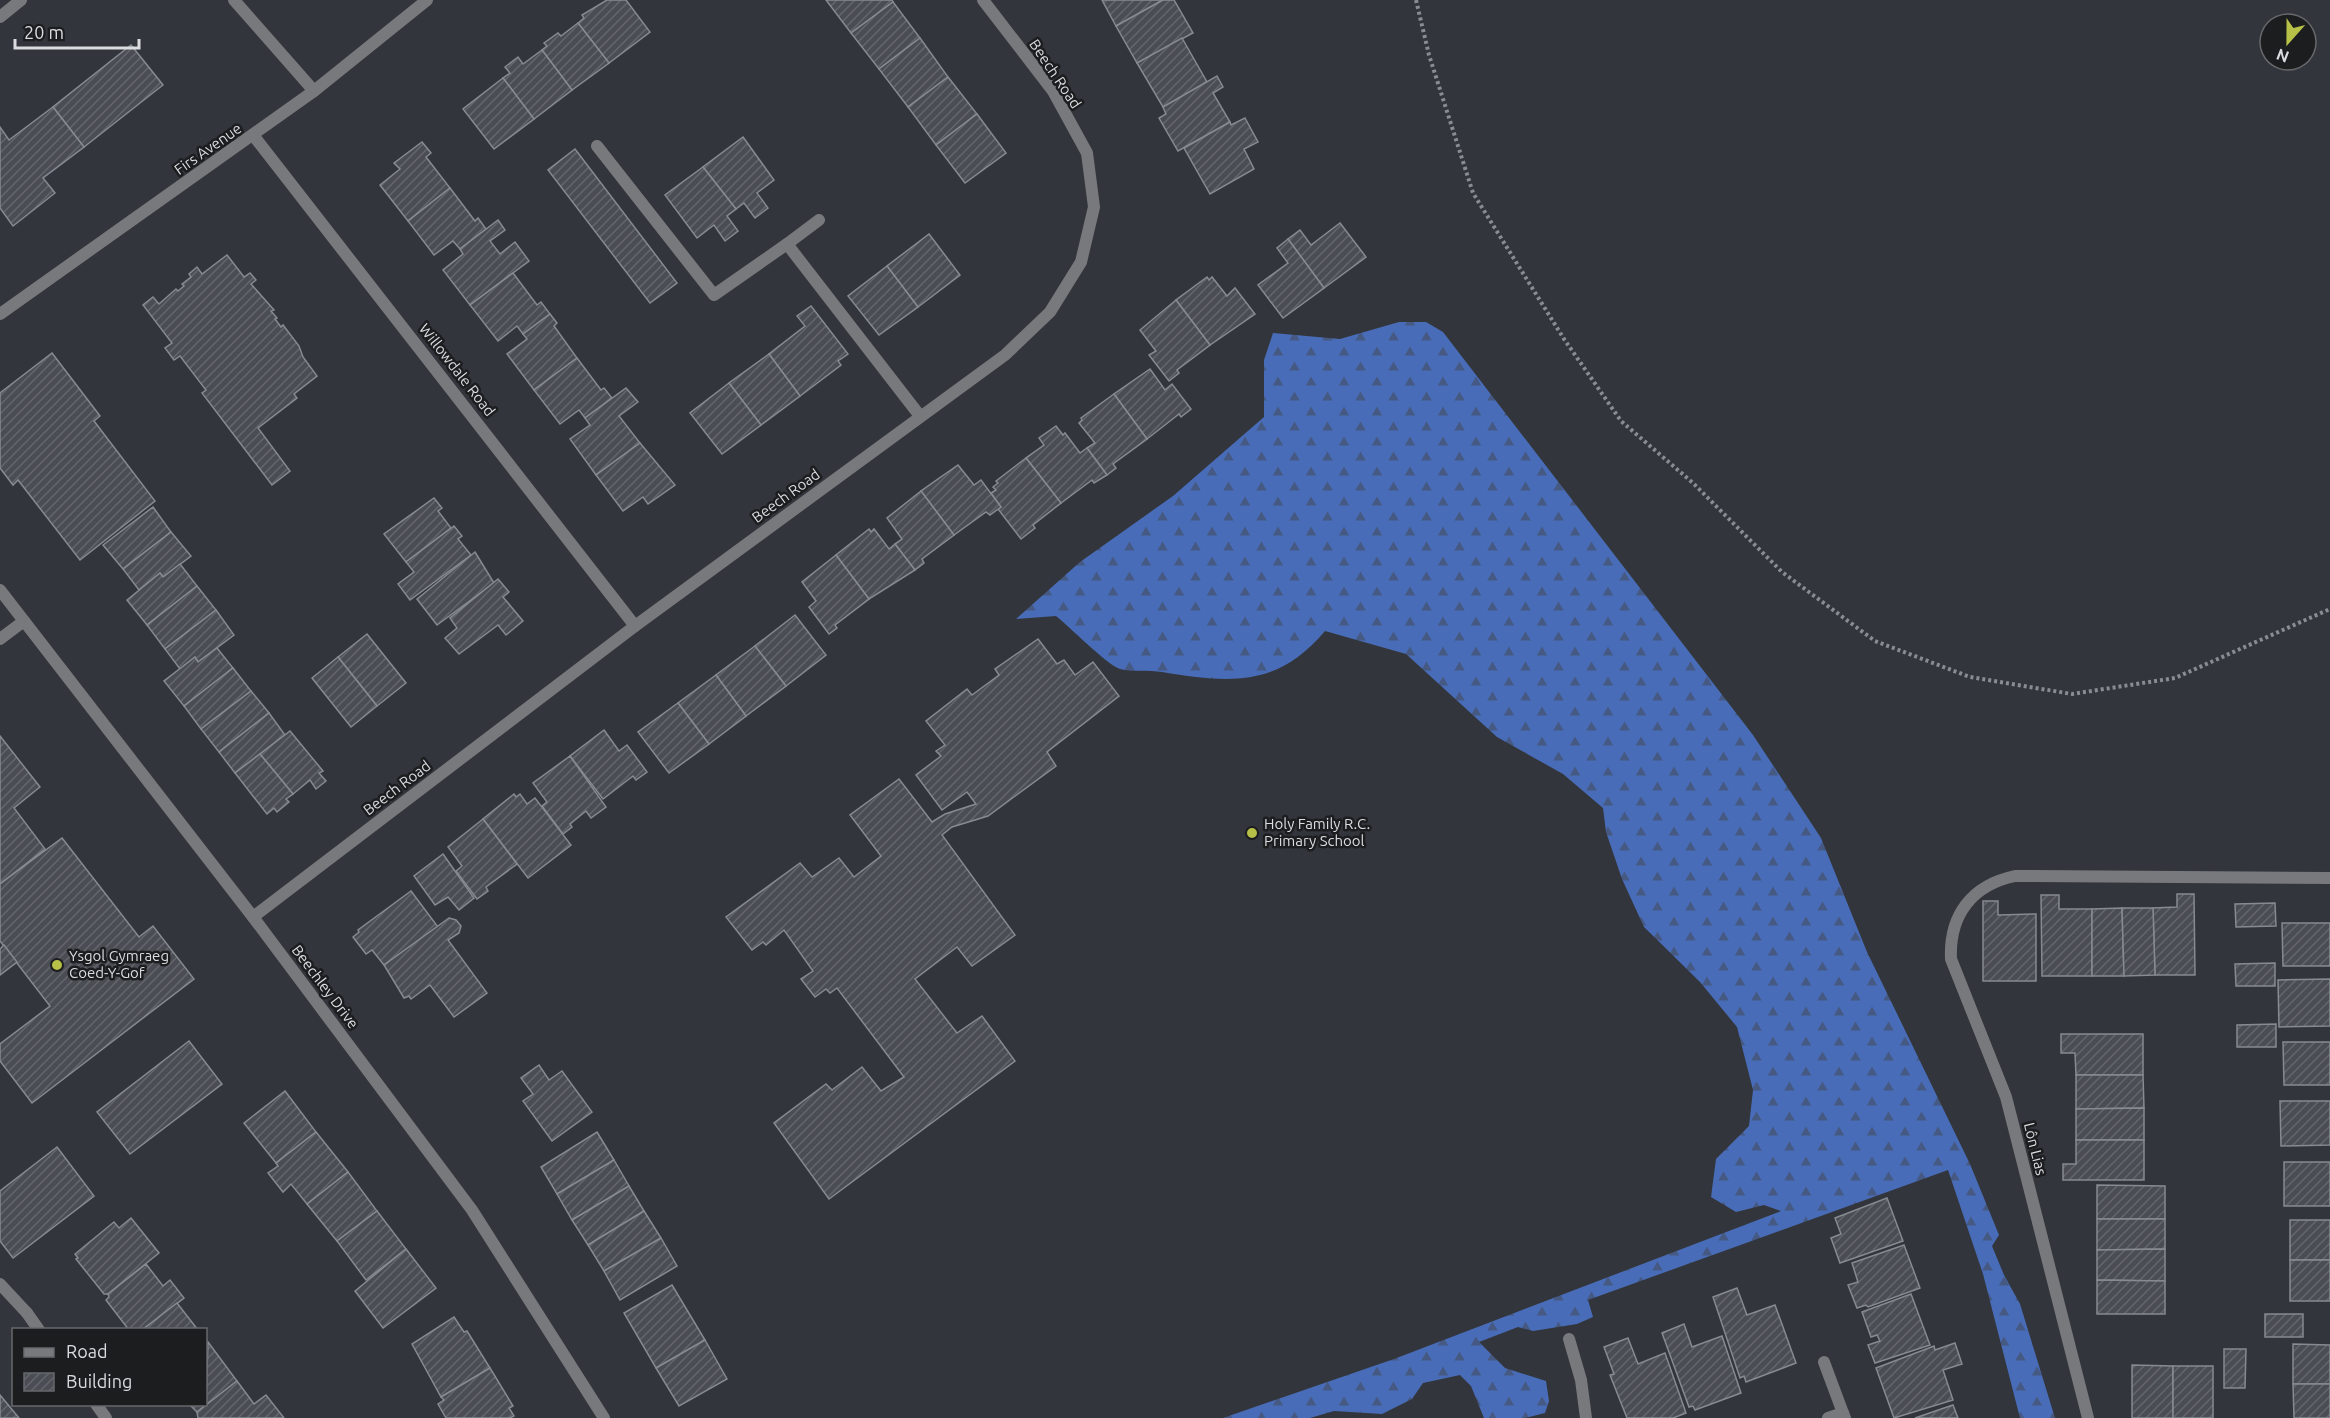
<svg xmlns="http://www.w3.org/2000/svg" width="2330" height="1418" viewBox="0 0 2330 1418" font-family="Ubuntu,sans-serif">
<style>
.forest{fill:url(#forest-firs)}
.building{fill:url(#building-hatch);stroke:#868a91;stroke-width:1.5}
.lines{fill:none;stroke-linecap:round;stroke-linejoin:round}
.path{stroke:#898c91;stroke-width:4;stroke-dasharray:3 3;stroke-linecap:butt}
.service{stroke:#78797d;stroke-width:12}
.minor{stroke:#78797d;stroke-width:12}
.poi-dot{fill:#b8c147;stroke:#1b1d1f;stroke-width:2}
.labels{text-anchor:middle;stroke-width:5;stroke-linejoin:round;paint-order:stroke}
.street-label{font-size:15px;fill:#dadce0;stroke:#1b1d1f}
.poi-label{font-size:15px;fill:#dadce0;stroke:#1b1d1f;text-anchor:start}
</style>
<defs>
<pattern id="forest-firs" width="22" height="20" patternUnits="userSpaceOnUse" patternTransform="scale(1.5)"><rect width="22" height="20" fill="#486cb7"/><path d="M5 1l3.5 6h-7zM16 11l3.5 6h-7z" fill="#455983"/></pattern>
<pattern id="building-hatch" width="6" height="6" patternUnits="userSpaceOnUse" patternTransform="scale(1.5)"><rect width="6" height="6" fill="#4a4d54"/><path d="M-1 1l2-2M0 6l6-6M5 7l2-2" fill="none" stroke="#64666c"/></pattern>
</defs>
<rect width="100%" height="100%" fill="#32353b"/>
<!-- forest -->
<path class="forest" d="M1399,322H1426L1443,332L1753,735L1821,838L1867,952L1970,1164L1999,1235L1992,1246L2004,1275L2020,1304L2055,1418H2020L1983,1274L1948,1170L1588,1300L1593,1317L1577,1324L1533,1331L1518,1327L1479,1342L1505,1368L1546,1381L1549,1401L1545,1413L1525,1418H1484L1471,1386L1460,1375L1423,1383L1412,1399L1382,1414L1334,1411L1310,1418H1223L1394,1359L1781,1211L1764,1205L1736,1212L1711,1197L1716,1159L1749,1126L1753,1090L1737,1027L1700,982L1644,927L1622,879L1606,832L1603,808L1563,774L1497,737L1406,654L1325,631C1277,688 1230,683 1162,672C1149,670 1132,672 1120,669C1107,665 1069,626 1056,616L1016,619L1080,562L1173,496L1264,417V360L1273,333L1340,339Z"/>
<!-- building -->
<g class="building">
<polygon points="607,0 626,0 650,32 609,63 578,23 584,18 582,15"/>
<polygon points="826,0 892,0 893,2 851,33"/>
<polygon points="1102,0 1160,0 1161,1 1116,26"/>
<polygon points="1174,0 1193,33 1137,63 1116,26 1163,0"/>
<polygon points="893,2 920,38 879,69 851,33"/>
<polygon points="578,23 609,63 572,90 542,50 547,46 544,43 558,33 561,36"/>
<polygon points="920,38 948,77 908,107 879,69"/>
<polygon points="1182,38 1207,82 1163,107 1137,63"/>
<polygon points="131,45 163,85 84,147 53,107"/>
<polygon points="542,50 572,90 534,119 503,78 510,73 505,67 518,57 523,64"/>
<polygon points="1217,76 1223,87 1213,93 1230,122 1178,151 1159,118 1166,114 1163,107"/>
<polygon points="948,77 977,114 936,145 908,107"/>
<polygon points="503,78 534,119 494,149 463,109"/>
<polygon points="53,107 84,147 43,178 55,193 13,226 0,208 0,127 9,140"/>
<polygon points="977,114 1006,153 965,183 936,145"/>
<polygon points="1245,118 1258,142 1244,149 1254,169 1210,194 1184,148 1230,122 1231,125"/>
<polygon points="743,137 774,180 757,193 768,208 755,218 744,203 736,209 703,167"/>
<polygon points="422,142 431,153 426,157 450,188 408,221 380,185 400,169 394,163"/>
<polygon points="575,149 677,283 650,303 548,170"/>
<polygon points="703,167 736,209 727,216 738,231 725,241 714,225 697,238 665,195"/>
<polygon points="450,188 475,221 478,218 486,229 460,249 453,241 434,255 408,221"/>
<polygon points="498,220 505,230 490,241 500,254 515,242 529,261 470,305 443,270 463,254 460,249"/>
<polygon points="1340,223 1366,257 1324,288 1288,239 1300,230 1311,245"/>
<polygon points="929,234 960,275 918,307 887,266"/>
<polygon points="1288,239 1324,288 1283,318 1258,285 1288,263 1277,248"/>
<polygon points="227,255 244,277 250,273 256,280 251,284 274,310 271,311 277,318 275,319 281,327 283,325 299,346 303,357 317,376 294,394 297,398 258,428 290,471 272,485 202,393 206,390 180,356 174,360 165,348 172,343 143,305 153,297 159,304 176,289 178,291 184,286 182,284 191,277 189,274 197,267 202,274"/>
<polygon points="887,266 918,307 879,335 848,296"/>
<polygon points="513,273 537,305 541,302 550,314 523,334 517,326 498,341 470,305"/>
<polygon points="1207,277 1209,280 1212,277 1227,296 1235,288 1255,314 1210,345 1176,300"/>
<polygon points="1176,300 1210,345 1177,370 1179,373 1169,381 1149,355 1156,351 1140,330"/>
<polygon points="811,306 848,354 838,361 841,365 800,396 769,354 805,326 797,316"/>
<polygon points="550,314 557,323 554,326 577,358 534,390 507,354 527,339 523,334"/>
<polygon points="52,353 100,416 94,421 155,501 80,560 18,480 13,485 0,468 0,393"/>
<polygon points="769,354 800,396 761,425 729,383"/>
<polygon points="577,358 601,390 604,388 612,398 585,418 579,410 560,424 534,390"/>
<polygon points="1150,369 1165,390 1172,384 1191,409 1181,417 1179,414 1147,439 1114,394"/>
<polygon points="729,383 761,425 722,454 690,413"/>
<polygon points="626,388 638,402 619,416 640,443 596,475 570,439 590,425 585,418"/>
<polygon points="1114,394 1147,439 1113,464 1116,468 1107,475 1087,448 1095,443 1079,423 1082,420 1081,418"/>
<polygon points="1056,426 1063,435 1065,433 1080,453 1087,448 1107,475 1094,483 1092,480 1061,503 1026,458 1044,445 1039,438"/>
<polygon points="640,443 675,485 648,504 643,497 623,511 596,475"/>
<polygon points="1026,458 1061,503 1033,525 1035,528 1021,539 998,509 1001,507 991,493 996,490 993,487 998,483 996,481"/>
<polygon points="958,465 974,485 981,480 1001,507 990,515 986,512 954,535 921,491"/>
<polygon points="921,491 954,535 922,559 924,563 915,570 895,544 902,539 887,518"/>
<polygon points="434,498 442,508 438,511 451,528 406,562 384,534"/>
<polygon points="153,507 171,532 123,569 103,545"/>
<polygon points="454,526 462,536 458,539 471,555 410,600 398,584 414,572 406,562"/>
<polygon points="869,529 871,532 874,529 889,549 895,544 915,570 869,599 836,555"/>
<polygon points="171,532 191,556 163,577 160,573 139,590 123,569"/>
<polygon points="475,552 494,583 437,625 417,599"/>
<polygon points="836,555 869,599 835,625 837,628 829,634 809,607 816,601 802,582"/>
<polygon points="180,564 197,586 147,625 127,600 160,573 163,577"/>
<polygon points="498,579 509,592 503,597 523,621 506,635 498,625 459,654 445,638 457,628 450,618"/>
<polygon points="197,586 216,610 165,649 147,625"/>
<polygon points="216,610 234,635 198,662 195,657 180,669 165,649"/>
<polygon points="795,615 826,655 786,686 755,646"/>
<polygon points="367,634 406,683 377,706 338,657"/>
<polygon points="1038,639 1057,664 1064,660 1075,675 1093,662 1119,696 1047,752 1056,766 988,816 952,827 942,835 1015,935 972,966 957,947 915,979 957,1033 982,1016 1015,1061 829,1199 774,1123 826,1084 832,1090 862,1067 881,1091 904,1077 837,988 830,993 826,989 815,997 801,979 813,971 784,930 766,945 763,942 752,950 726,917 800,863 812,877 839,858 854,877 881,856 850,815 899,779 932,822 945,814 976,804 967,792 942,810 916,775 941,756 936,751 945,745 926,721 967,689 972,695 999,675 995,669"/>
<polygon points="755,646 786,686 746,716 716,675"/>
<polygon points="217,648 233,668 184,706 164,681 195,657 198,662"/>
<polygon points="338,657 377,706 351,727 312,678"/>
<polygon points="233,668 251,691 201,729 184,706"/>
<polygon points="716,675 746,716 709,744 678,703"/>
<polygon points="251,691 269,713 219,752 201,729"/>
<polygon points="678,703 709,744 669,773 638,732"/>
<polygon points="269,713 285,735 235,773 219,752"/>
<polygon points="604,730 619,751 627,745 647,772 636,780 633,776 603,799 570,756"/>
<polygon points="290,731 323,771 319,773 326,781 316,789 310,780 293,794 260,754"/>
<polygon points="0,736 40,787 14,808 45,849 0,884"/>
<polygon points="260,754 293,794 286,799 289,802 277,812 274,808 267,814 235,773"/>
<polygon points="570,756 606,807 591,818 586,811 570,824 572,827 563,834 542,806 547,802 533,783"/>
<polygon points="514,794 516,797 520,794 527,804 535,798 571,845 528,878 483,819"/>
<polygon points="483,819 517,864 486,887 488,891 477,899 456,871 462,866 448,847"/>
<polygon points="62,838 139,937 153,926 194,979 32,1103 0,1061 0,1044 50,1006 0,941 0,884"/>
<polygon points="443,854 474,898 459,910 448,897 435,905 414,876"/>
<polygon points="411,891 438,927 384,965 372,950 366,954 353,937 359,932 358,930"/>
<polygon points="2177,894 2194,894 2195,975 2155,975 2153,908 2177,907"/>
<polygon points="2041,895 2059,895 2059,909 2092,909 2092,976 2042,976"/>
<polygon points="1983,901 1998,901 1998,915 2036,914 2036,981 1983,981"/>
<polygon points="2275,903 2276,926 2236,927 2235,904"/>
<polygon points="2122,908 2124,976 2092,976 2092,909"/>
<polygon points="2122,908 2153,908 2155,975 2124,976"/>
<polygon points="449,918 456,920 461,926 459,933 448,940 487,993 454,1017 430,985 411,999 409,996 404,998 384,965"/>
<polygon points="2282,923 2330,923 2330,966 2283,966"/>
<polygon points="4,945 17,962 0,975 0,949"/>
<polygon points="2275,963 2275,986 2236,986 2235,964"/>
<polygon points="2330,979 2330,1026 2279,1027 2278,980"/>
<polygon points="2276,1024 2276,1047 2237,1047 2237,1025"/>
<polygon points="2061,1034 2143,1034 2143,1075 2076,1075 2075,1053 2061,1053"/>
<polygon points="189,1041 222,1084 130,1154 97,1112"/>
<polygon points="2283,1042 2330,1042 2330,1085 2284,1085"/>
<polygon points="539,1065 549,1080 562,1071 592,1112 552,1141 523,1101 533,1094 521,1078"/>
<polygon points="2076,1075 2143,1075 2144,1108 2076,1109"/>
<polygon points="285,1091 316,1132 276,1163 244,1123"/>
<polygon points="2280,1101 2330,1101 2330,1145 2281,1146"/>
<polygon points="2144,1108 2144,1140 2076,1140 2076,1109"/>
<polygon points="316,1132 348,1172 307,1204 291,1184 283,1192 268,1173 278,1166 276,1163"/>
<polygon points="597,1132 614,1160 557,1194 541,1167"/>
<polygon points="2076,1140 2144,1140 2144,1180 2063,1180 2063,1164 2076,1164"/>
<polygon points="57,1147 94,1196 13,1258 0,1241 0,1191"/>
<polygon points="614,1160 629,1186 572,1220 557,1194"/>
<rect x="2284" y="1162" width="46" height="44"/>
<polygon points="348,1172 377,1211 337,1241 307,1204"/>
<polygon points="2097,1185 2165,1186 2165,1219 2097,1219"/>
<polygon points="629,1186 644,1211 588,1245 572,1220"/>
<polygon points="1887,1198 1903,1241 1840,1263 1831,1238 1841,1234 1835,1218"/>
<polygon points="377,1211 406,1249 366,1280 337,1241"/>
<polygon points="644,1211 661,1238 604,1271 588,1245"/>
<polygon points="131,1218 159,1253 108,1294 104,1294 76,1259 78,1258 75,1254 114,1222 119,1228"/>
<polygon points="2097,1219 2165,1219 2165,1249 2097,1250"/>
<rect x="2290" y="1220" width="40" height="40"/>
<polygon points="661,1238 677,1266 620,1300 604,1271"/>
<polygon points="1904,1245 1920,1288 1868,1307 1866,1305 1857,1308 1848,1285 1858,1282 1852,1263"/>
<polygon points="406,1249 436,1288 383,1328 355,1291"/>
<polygon points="2165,1249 2165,1281 2097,1280 2097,1250"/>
<rect x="2290" y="1260" width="40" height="41"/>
<polygon points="146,1264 163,1286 170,1280 184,1298 142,1330 129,1330 106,1300 109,1297 108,1294"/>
<polygon points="2097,1280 2165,1281 2165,1314 2097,1314"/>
<polygon points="672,1285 705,1340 656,1368 624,1313"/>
<polygon points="1737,1288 1747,1315 1775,1305 1796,1363 1746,1382 1744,1376 1740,1378 1713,1297"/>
<polygon points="1911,1294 1930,1345 1875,1363 1868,1345 1880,1341 1877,1335 1871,1337 1862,1312"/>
<polygon points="177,1303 198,1330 142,1330"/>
<rect x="2265" y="1314" width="38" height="23"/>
<polygon points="454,1317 464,1332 467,1331 490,1368 441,1397 412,1344"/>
<polygon points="1684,1324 1692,1347 1722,1336 1741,1393 1695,1410 1693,1406 1689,1407 1662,1333"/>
<polygon points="1628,1338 1638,1364 1665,1353 1686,1413 1673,1418 1627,1418 1610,1375 1614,1374 1604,1347"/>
<polygon points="705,1340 727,1379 679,1406 656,1368"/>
<polygon points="208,1342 237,1381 197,1412 189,1404 206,1404"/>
<polygon points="1955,1343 1962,1364 1943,1370 1953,1400 1894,1418 1876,1368 1934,1346 1935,1350"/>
<polygon points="2293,1344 2330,1345 2330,1384 2293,1384"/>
<polygon points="2224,1349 2246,1349 2245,1388 2224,1388"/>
<polygon points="2132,1365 2173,1366 2173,1418 2132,1418"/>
<rect x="2173" y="1366" width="40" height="52"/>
<polygon points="490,1368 513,1406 509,1408 514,1416 510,1418 446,1418 438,1404 444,1400 441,1397"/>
<polygon points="237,1381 254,1404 266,1395 284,1418 198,1418 197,1412"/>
<polygon points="2293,1384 2330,1384 2330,1418 2294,1418"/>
<polygon points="0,1395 19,1418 0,1418"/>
<polygon points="1953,1405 1958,1418 1915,1418"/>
</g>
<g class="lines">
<!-- path -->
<polyline class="path" points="1416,0 1429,55 1473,193 1564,339 1621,421 1693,483 1782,572 1875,641 1970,677 2072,694 2175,678 2330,609"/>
<!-- service -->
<g class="service">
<polyline points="597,146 714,295 787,244 920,416"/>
<polyline points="787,244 819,220"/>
<polyline points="0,639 24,621"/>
<polyline points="0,1284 27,1313"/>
</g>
<!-- minor -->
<g class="minor">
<polyline points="234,0 314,91"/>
<polyline points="0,17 21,0"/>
<polyline points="253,135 635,626"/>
<polyline points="0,314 314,91 427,0"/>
<polyline points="0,590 253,917 472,1210 604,1418"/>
<polyline points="253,917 635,626 1005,355 1050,312 1081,262 1094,207 1087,153 1053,91 983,0"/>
<polyline points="27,1313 39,1330"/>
<polyline points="1569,1339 1581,1380 1586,1418"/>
<polyline points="1824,1362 1843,1413"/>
<polyline points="96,1404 106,1418"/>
<polyline points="1828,1418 1843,1413 1845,1418"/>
<path d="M2088,1418L2006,1097L1951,959C1949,915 1972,885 2015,876L2330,878"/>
</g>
</g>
<!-- markers -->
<g class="poi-dot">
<circle cx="1252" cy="833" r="6"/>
<circle cx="57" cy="965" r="6"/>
</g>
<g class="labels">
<!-- street labels -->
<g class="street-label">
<text transform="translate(1055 74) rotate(56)" y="5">Beech Road</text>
<text transform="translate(208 149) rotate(-35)" y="5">Firs Avenue</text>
<text transform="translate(457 370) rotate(52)" y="5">Willowdale Road</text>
<text transform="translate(786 496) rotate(-36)" y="5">Beech Road</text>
<text transform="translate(397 788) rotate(-37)" y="5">Beech Road</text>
<text transform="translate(325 987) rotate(53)" y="5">Beechley Drive</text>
<text transform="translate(2035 1149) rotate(76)" y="5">Lôn Lias</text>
</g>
<!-- poi labels -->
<g class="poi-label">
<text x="1264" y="829">Holy Family R.C.<tspan x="1264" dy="17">Primary School</tspan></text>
<text x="69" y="961">Ysgol Gymraeg<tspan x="69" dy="17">Coed-Y-Gof</tspan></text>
</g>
</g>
<!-- legend -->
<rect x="12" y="1328" width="195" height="78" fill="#1b1d1f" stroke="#67696c" stroke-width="1.5"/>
<rect x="24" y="1348" width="30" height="9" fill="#78797d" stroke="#67696c" stroke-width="1.5"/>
<text x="66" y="1358" font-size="18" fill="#dadce0">Road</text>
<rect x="24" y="1373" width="30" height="18" fill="url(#building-hatch)" stroke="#67696c" stroke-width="1.5"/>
<text x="66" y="1388" font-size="18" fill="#dadce0">Building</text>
<!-- north arrow -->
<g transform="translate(2288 42) rotate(201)"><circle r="28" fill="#1b1d1f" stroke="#67696c" stroke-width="1.5"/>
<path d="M0-4.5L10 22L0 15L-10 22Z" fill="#b8c147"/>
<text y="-9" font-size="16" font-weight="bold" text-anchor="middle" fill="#dadce0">N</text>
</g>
<!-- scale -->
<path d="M15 39v9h124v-9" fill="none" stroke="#dadce0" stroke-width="3"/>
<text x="24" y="39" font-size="18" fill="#dadce0" stroke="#1b1d1f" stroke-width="4.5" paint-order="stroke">20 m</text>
</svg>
